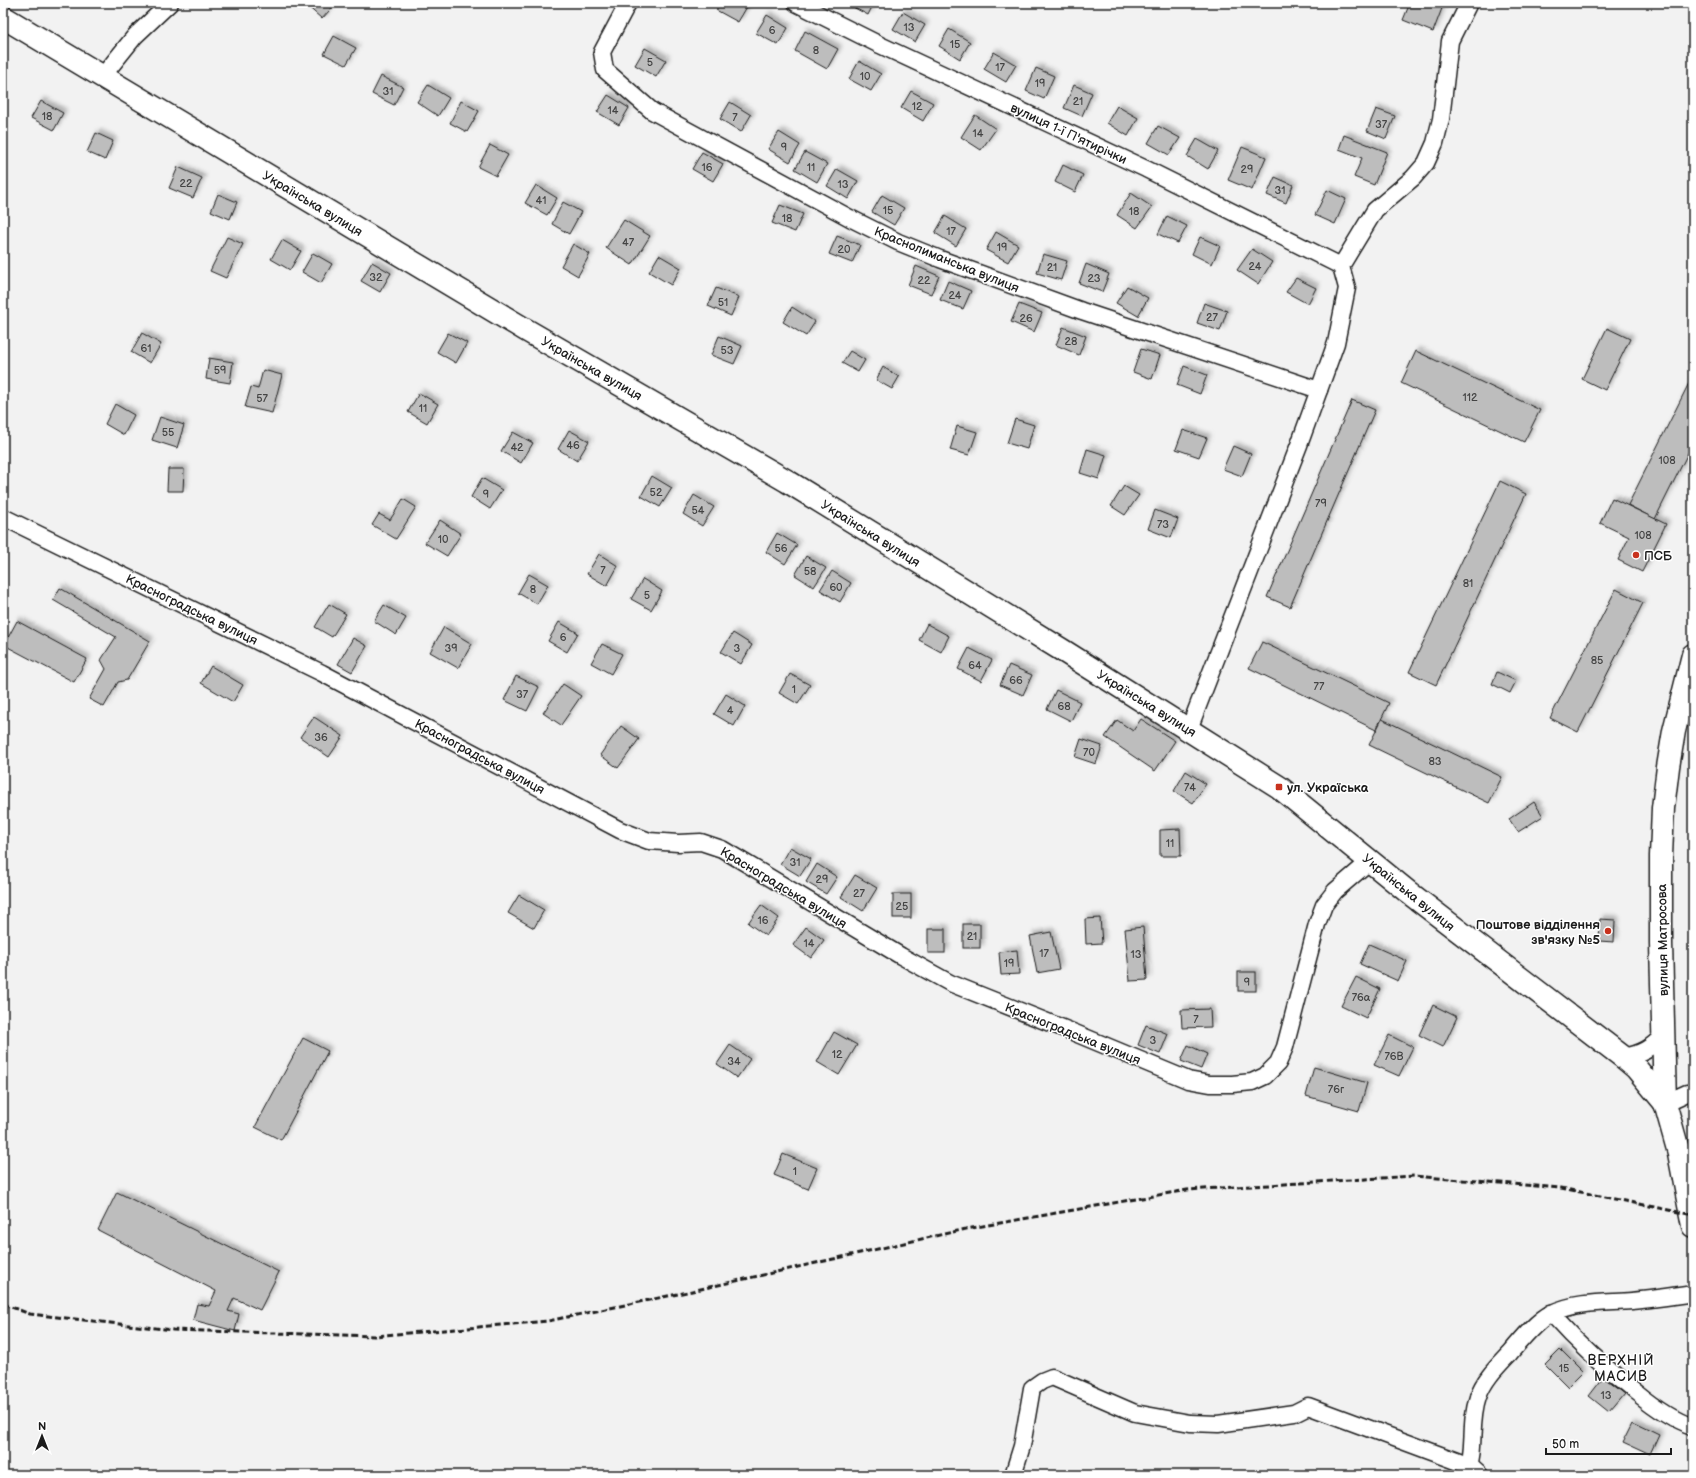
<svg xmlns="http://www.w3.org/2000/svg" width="1696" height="1478" viewBox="0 0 1696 1478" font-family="'Balsamiq Sans',sans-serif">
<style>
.building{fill:#bdbdbd;stroke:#1c1c1c;filter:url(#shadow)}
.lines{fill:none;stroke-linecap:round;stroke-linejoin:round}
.street-casing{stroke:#1c1c1c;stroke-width:19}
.secondary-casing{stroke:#1c1c1c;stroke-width:25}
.street{stroke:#fff;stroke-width:16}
.secondary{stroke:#fff;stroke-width:22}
.rail{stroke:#1c1c1c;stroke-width:3;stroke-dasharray:6 3;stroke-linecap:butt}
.poi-dot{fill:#c8321e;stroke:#fff;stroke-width:1.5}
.labels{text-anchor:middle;stroke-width:3;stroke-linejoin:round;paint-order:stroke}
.number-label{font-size:11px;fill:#444}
.street-label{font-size:13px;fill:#1c1c1c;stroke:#fff}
.poi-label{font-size:13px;font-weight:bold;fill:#1c1c1c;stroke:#fff;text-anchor:start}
.neighbourhood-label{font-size:14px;letter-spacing:1px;fill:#1c1c1c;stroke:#fff}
</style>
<defs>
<filter id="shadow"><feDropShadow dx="3.5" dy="-3.5" stdDeviation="2" flood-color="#0004"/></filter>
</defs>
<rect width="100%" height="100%" fill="#f2f2f2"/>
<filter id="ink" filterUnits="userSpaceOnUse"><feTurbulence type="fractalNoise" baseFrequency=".025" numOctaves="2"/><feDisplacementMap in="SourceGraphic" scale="8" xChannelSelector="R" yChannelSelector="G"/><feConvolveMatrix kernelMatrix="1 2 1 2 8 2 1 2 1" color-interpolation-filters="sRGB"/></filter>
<g filter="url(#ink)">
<!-- building -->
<g class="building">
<polygon points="306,3 336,3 322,19 305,4"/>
<polygon points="720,3 745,3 748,5 738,22 716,10"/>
<polygon points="852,3 874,3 868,15 851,6"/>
<polygon points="1410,3 1444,3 1433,32 1403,20"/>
<polygon points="903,12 925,25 915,42 893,29"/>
<polygon points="767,15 788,28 778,45 756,33"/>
<polygon points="949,29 970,42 960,59 939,46"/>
<polygon points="805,31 838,49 827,69 795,51"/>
<polygon points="334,36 356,48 346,65 324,54"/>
<polygon points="645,48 666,60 656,77 635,65"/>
<polygon points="994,52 1016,65 1006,82 984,69"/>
<polygon points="859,61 881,74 871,91 849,79"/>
<polygon points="1036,68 1054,76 1044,99 1026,91"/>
<polygon points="381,76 403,87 394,105 372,94"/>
<polygon points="428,85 449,98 438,116 417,102"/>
<polygon points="1074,85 1092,93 1082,116 1064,108"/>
<polygon points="911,91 933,103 923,121 901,108"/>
<polygon points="608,95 629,108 619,125 597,112"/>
<polygon points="41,101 63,113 54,130 31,118"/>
<polygon points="461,101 479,111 467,132 450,123"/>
<polygon points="730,102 751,115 741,132 720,119"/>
<polygon points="1117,106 1138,118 1128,136 1107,123"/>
<polygon points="1376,109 1395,116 1386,139 1367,131"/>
<polygon points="975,115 996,129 981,150 961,137"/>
<polygon points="1158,126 1180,138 1169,155 1148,143"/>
<polygon points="779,132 800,145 790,162 768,149"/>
<polygon points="96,133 113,141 105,160 87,152"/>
<polygon points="1344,135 1387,152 1374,185 1354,177 1362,158 1339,149"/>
<polygon points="1197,139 1218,151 1208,169 1187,156"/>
<polygon points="490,145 508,155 496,176 478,167"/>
<polygon points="1242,147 1266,157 1252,190 1228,180"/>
<polygon points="702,152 723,164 713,181 692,169"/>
<polygon points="805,152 827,164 817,182 795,169"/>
<polygon points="1063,165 1083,175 1075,192 1055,182"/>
<polygon points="178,167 202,178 193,198 169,188"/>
<polygon points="837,169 858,181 848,199 827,186"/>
<polygon points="1275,177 1293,185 1286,203 1267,195"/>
<polygon points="536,185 557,198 547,215 525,203"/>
<polygon points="1327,190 1346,199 1335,224 1315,215"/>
<polygon points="1131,193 1152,207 1137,228 1117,215"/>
<polygon points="218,194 237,202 230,219 211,211"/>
<polygon points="882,195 904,208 894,225 872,212"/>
<polygon points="563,202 581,212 569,234 552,224"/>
<polygon points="780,205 803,214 795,232 772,223"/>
<polygon points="945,216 966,229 956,246 935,233"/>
<polygon points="1167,216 1187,226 1178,243 1158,234"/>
<polygon points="624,220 650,236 632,265 606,248"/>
<polygon points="996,232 1018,245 1008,262 986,250"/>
<polygon points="837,236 860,245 852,263 829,254"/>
<polygon points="227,237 243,244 226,278 210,271"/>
<polygon points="1200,237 1220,246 1212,264 1192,254"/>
<polygon points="282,240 301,251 290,270 271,259"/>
<polygon points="573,244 590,254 578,276 561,266"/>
<polygon points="1252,249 1272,262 1258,284 1237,270"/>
<polygon points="313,253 332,264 321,283 302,272"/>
<polygon points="1043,254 1067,261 1061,280 1037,273"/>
<polygon points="659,255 681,268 671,285 649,272"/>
<polygon points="372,262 391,273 380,292 361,281"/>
<polygon points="1086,264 1109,274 1102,292 1079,283"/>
<polygon points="916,266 939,276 931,294 908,285"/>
<polygon points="1296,278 1316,288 1308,304 1286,292"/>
<polygon points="948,281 971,291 963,309 940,300"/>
<polygon points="1127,286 1148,298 1138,316 1116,303"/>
<polygon points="716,288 739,297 731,316 708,306"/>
<polygon points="1204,303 1227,311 1220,331 1197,323"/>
<polygon points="1019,304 1042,313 1034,332 1011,322"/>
<polygon points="792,307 815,322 806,336 783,322"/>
<polygon points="1063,327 1086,336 1079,355 1056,345"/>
<polygon points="1607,328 1630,339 1605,390 1582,379"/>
<polygon points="142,333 161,344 150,363 131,352"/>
<polygon points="448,333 467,343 456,363 437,352"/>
<polygon points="719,336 742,346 734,364 711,355"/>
<polygon points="1141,349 1160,355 1152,379 1133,372"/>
<polygon points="850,351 865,360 858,372 842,363"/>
<polygon points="1416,351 1540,410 1524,442 1401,383"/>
<polygon points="209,358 233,362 230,383 206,379"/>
<polygon points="1184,366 1207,375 1200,394 1177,385"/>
<polygon points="883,367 899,377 892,389 876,380"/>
<polygon points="263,370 282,375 272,413 245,407 251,387 258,389"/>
<polygon points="1693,375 1693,443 1655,519 1628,505"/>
<polygon points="419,393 438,404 427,423 408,412"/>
<polygon points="1352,400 1375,410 1290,607 1267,597"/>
<polygon points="115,404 134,415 124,435 105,424"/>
<polygon points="160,417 184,425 177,448 152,440"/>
<polygon points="1015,419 1034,425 1027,449 1007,443"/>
<polygon points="957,426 977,432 969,455 950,450"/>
<polygon points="569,430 589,441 577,461 558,449"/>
<polygon points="1183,430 1207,438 1199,457 1176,449"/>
<polygon points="513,432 533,443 521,463 501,451"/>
<polygon points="1233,446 1251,454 1242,476 1223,469"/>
<polygon points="1087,449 1106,455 1099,479 1080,473"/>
<polygon points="168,469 184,469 183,491 167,491"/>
<polygon points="652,476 672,488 660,507 641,496"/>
<polygon points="482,478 502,490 490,509 471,497"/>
<polygon points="1500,481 1526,494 1436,685 1409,672"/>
<polygon points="1124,486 1139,495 1125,515 1111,506"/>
<polygon points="694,495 714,507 702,526 683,514"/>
<polygon points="1612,498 1666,524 1642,572 1618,560 1629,537 1600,523"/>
<polygon points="403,499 416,507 396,539 372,525 379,514 390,520"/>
<polygon points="1155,510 1178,519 1171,538 1148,529"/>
<polygon points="440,520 461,534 447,556 425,543"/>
<polygon points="777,533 797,545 785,564 766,552"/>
<polygon points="599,554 618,566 607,586 587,574"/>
<polygon points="806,556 826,568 814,587 795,575"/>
<polygon points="832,571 851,583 840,602 820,590"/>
<polygon points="529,574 548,585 537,604 518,593"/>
<polygon points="643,579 662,591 651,610 631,599"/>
<polygon points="60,588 150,641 127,680 118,682 104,707 89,699 106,669 101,660 116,637 53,600"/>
<polygon points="1616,589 1643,603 1578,732 1550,718"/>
<polygon points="329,604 346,614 332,637 315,627"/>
<polygon points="384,605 406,618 396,635 374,621"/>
<polygon points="17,621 87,659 74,682 4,645"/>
<polygon points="559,622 578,633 567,652 548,641"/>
<polygon points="927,624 949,636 941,652 919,640"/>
<polygon points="444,627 472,644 458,668 430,652"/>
<polygon points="733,633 752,645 741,664 721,652"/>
<polygon points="353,638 367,646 352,672 338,664"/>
<polygon points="1262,642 1389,703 1376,730 1249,668"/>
<polygon points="602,644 622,654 611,674 591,663"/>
<polygon points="969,648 992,660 981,681 958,669"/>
<polygon points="1009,665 1032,675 1023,695 1000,685"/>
<polygon points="211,666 243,685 233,702 201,683"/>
<polygon points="1497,672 1516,681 1510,693 1492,684"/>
<polygon points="790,674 810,685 798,704 779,693"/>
<polygon points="516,676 539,687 527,711 504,700"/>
<polygon points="563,684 581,696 561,725 543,713"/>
<polygon points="1056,690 1080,702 1071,721 1047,709"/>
<polygon points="726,694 745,706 734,726 714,714"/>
<polygon points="314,717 343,736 329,757 300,737"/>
<polygon points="1141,719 1175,741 1155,771 1105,737 1117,720 1133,731"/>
<polygon points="1382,719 1502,777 1489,803 1369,745"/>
<polygon points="621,726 639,739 618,768 600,755"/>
<polygon points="1081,739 1102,746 1096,764 1075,757"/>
<polygon points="1186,771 1206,784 1193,803 1174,791"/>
<polygon points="1534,802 1543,816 1518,832 1509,819"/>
<polygon points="1180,829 1181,856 1160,856 1160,830"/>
<polygon points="790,847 811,859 800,876 780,864"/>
<polygon points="817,864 837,877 826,894 806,882"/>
<polygon points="855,875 877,888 863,911 841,897"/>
<rect x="893" y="894" width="18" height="24"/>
<polygon points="519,895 544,910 534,928 508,913"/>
<polygon points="761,905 779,918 766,936 748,923"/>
<polygon points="1100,918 1102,943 1086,944 1085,919"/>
<polygon points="1600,919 1615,920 1614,942 1599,941"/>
<rect x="963" y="924" width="17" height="24"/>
<polygon points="806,927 824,940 811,958 793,945"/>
<polygon points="1143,927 1147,980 1130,981 1125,929"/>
<rect x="928" y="929" width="17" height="24"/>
<polygon points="1051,932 1059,969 1037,973 1030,936"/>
<polygon points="1369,944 1407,961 1398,981 1360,964"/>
<polygon points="1017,950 1019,974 1001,975 999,952"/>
<rect x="1238" y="972" width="18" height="19"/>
<polygon points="1356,977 1380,989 1366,1018 1341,1006"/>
<polygon points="1433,1005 1457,1017 1443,1047 1419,1035"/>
<polygon points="1210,1009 1211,1027 1182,1028 1181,1010"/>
<polygon points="1146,1025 1168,1034 1160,1054 1138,1045"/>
<polygon points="834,1032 857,1045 839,1075 817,1062"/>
<polygon points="1389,1035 1413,1047 1399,1076 1374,1065"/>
<polygon points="303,1038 328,1051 281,1140 255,1127"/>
<polygon points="730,1045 750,1059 737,1078 717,1064"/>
<polygon points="1188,1045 1207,1054 1201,1069 1181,1061"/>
<polygon points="1314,1067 1367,1083 1359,1111 1306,1096"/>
<polygon points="783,1154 817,1168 808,1189 774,1175"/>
<polygon points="117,1192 279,1272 260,1310 234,1298 228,1311 239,1314 235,1331 193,1320 197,1304 209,1306 216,1291 98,1230"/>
<polygon points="1560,1349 1583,1372 1568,1387 1545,1364"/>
<polygon points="1603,1378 1624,1394 1609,1412 1589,1396"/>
<polygon points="1632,1422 1659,1435 1650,1455 1622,1442"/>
</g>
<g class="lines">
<defs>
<g id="street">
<polyline points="628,3 602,52 605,70 652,111 850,218 898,242 940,259 1082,311 1319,390"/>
<polyline points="796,3 880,45 1146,169 1341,266"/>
<polyline points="102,77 135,36 170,3"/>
<polyline points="3,517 322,673 620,830 649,841 678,843 701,842 722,849 901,956 950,983 1075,1033 1188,1080 1210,1084 1232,1084 1252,1082 1265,1076 1278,1063 1285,1047 1317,924 1324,905 1335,891 1370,861"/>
<polyline points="1189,729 1299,445 1336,343 1347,288 1341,266 1375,210 1413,178 1426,163 1435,143 1441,119 1450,41 1469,3"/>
<path d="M1623,1057C1641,1054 1652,1048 1664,1034"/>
<polyline points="1665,1103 1687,1093 1693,1093"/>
<path d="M1551,1313C1577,1342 1605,1368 1636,1392C1653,1406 1672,1420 1693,1427"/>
<polyline points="1013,1475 1022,1446 1032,1388 1042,1381 1052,1377 1135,1413 1190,1423 1218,1424 1294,1413 1308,1406 1470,1466 1480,1475"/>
<path d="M1467,1475C1476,1450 1469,1422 1478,1397C1484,1379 1498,1366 1510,1353C1520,1341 1538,1319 1552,1313C1578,1301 1605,1303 1632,1301C1653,1299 1673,1296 1693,1293"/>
</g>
<g id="secondary">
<polyline points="3,17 526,330 787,481 1062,650 1279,787 1408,892 1623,1057 1636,1068 1665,1103"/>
<polyline points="1693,655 1674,731 1668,767 1663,808 1661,856 1661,943 1665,1103 1679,1153 1693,1226"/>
</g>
</defs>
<!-- street casing -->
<use href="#street" class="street-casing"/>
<!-- secondary casing -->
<use href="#secondary" class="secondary-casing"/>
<!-- street -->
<use href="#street" class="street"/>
<!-- secondary -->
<use href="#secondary" class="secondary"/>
<!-- rail -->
<polyline class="rail" points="3,1304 30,1314 173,1330 374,1336 548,1321 692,1291 966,1229 1187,1190 1414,1176 1561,1188 1693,1215"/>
</g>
</g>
<!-- markers -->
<g class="poi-dot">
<circle cx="1636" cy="555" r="4"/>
<rect x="1275" y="783" width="8" height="8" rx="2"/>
<circle cx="1608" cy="931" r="4"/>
</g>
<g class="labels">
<!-- number labels -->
<g class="number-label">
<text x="909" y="31">13</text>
<text x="772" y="34">6</text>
<text x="955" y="48">15</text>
<text x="816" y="54">8</text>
<text x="650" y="66">5</text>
<text x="1000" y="71">17</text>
<text x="865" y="80">10</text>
<text x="1040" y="87">19</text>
<text x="388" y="95">31</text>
<text x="1078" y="105">21</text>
<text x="917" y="110">12</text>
<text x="613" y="114">14</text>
<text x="47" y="120">18</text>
<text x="735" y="121">7</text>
<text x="1381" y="128">37</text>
<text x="978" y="137">14</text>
<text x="784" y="151">9</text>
<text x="707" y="171">16</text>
<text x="811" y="171">11</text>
<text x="1247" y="173">29</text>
<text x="186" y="187">22</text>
<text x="843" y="188">13</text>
<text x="1280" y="194">31</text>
<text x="541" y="204">41</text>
<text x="888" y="214">15</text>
<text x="1134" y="215">18</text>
<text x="787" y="222">18</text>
<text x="951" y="235">17</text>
<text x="628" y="246">47</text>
<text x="1002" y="251">19</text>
<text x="844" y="253">20</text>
<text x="1255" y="270">24</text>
<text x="1052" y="271">21</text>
<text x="376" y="281">32</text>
<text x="1094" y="282">23</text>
<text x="924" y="284">22</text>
<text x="955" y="299">24</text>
<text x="723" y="306">51</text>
<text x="1212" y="321">27</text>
<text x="1026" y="322">26</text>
<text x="1071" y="345">28</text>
<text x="146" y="352">61</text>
<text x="727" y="354">53</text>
<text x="220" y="374">59</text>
<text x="1470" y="401">112</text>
<text x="262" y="402">57</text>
<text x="423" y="412">11</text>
<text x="168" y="436">55</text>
<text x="573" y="449">46</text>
<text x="517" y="451">42</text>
<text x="1667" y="464">108</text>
<text x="656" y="496">52</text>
<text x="486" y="498">9</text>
<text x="1321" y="507">79</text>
<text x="698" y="514">54</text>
<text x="1163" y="528">73</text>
<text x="1643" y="539">108</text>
<text x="443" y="543">10</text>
<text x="781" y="552">56</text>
<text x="603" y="574">7</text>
<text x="810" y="575">58</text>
<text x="1468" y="587">81</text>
<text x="836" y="591">60</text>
<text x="533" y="593">8</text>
<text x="647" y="599">5</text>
<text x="563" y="641">6</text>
<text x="451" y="652">39</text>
<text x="737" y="652">3</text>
<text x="1597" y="664">85</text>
<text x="975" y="669">64</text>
<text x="1016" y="684">66</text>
<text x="1319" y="690">77</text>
<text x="794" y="693">1</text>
<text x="522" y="698">37</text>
<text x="1064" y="710">68</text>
<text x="730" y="714">4</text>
<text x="321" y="741">36</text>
<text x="1089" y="756">70</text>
<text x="1435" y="765">83</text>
<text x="1190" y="791">74</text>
<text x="1170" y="847">11</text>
<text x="795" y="866">31</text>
<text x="822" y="883">29</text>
<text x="859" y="897">27</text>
<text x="902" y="910">25</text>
<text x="763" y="924">16</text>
<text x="972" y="940">21</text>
<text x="809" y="947">14</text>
<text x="1044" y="957">17</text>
<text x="1136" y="958">13</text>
<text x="1009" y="967">19</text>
<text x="1247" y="986">9</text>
<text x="1361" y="1001">76а</text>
<text x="1196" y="1023">7</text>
<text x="1153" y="1044">3</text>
<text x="837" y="1058">12</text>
<text x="1394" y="1060">76В</text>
<text x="734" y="1065">34</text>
<text x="1336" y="1093">76г</text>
<text x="795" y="1175">1</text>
<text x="1564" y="1372">15</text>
<text x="1606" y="1399">13</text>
</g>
<!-- street labels -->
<g class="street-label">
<text transform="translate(1069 133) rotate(25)" y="5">вулиця 1-ї П'ятирічки</text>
<text transform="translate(313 203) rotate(31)" y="5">Українська вулиця</text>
<text transform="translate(947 259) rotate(22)" y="5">Краснолиманська вулиця</text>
<text transform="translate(592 368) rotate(30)" y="5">Українська вулиця</text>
<text transform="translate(871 533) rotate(32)" y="5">Українська вулиця</text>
<text transform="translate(192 609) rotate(26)" y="5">Красноградська вулиця</text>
<text transform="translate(1147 703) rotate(32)" y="5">Українська вулиця</text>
<text transform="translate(480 756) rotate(28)" y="5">Красноградська вулиця</text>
<text transform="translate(784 887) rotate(31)" y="5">Красноградська вулиця</text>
<text transform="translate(1409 892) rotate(39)" y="5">Українська вулиця</text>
<text transform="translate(1662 940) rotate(-91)" y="5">вулиця Матросова</text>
<text transform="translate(1073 1033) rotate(22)" y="5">Красноградська вулиця</text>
</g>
<!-- poi labels -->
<g class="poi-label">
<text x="1644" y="560">ПСБ</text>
<text x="1287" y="792">ул. Україська</text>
<text x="1600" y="929" text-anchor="end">Поштове відділення<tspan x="1600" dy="15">зв'язку №5</tspan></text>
</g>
<!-- neighbourhood labels -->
<g class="neighbourhood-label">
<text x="1621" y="1365">ВЕРХНІЙ<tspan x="1621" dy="16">МАСИВ</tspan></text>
</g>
</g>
<!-- margin -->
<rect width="1696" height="1478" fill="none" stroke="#fff" stroke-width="16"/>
<rect x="8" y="8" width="1680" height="1462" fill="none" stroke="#1c1c1c" stroke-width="1.5" filter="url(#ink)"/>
<!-- north arrow -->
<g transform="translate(42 1436)" stroke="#ffffff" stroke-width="3" paint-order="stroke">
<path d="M0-3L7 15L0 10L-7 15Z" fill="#1c1c1c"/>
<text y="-6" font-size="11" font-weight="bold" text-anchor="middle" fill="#1c1c1c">N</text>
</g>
<!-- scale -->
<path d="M1546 1448v6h125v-6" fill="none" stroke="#1c1c1c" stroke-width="2"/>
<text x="1552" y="1448" font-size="12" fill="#1c1c1c" stroke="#ffffff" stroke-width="3" paint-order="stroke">50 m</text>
</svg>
